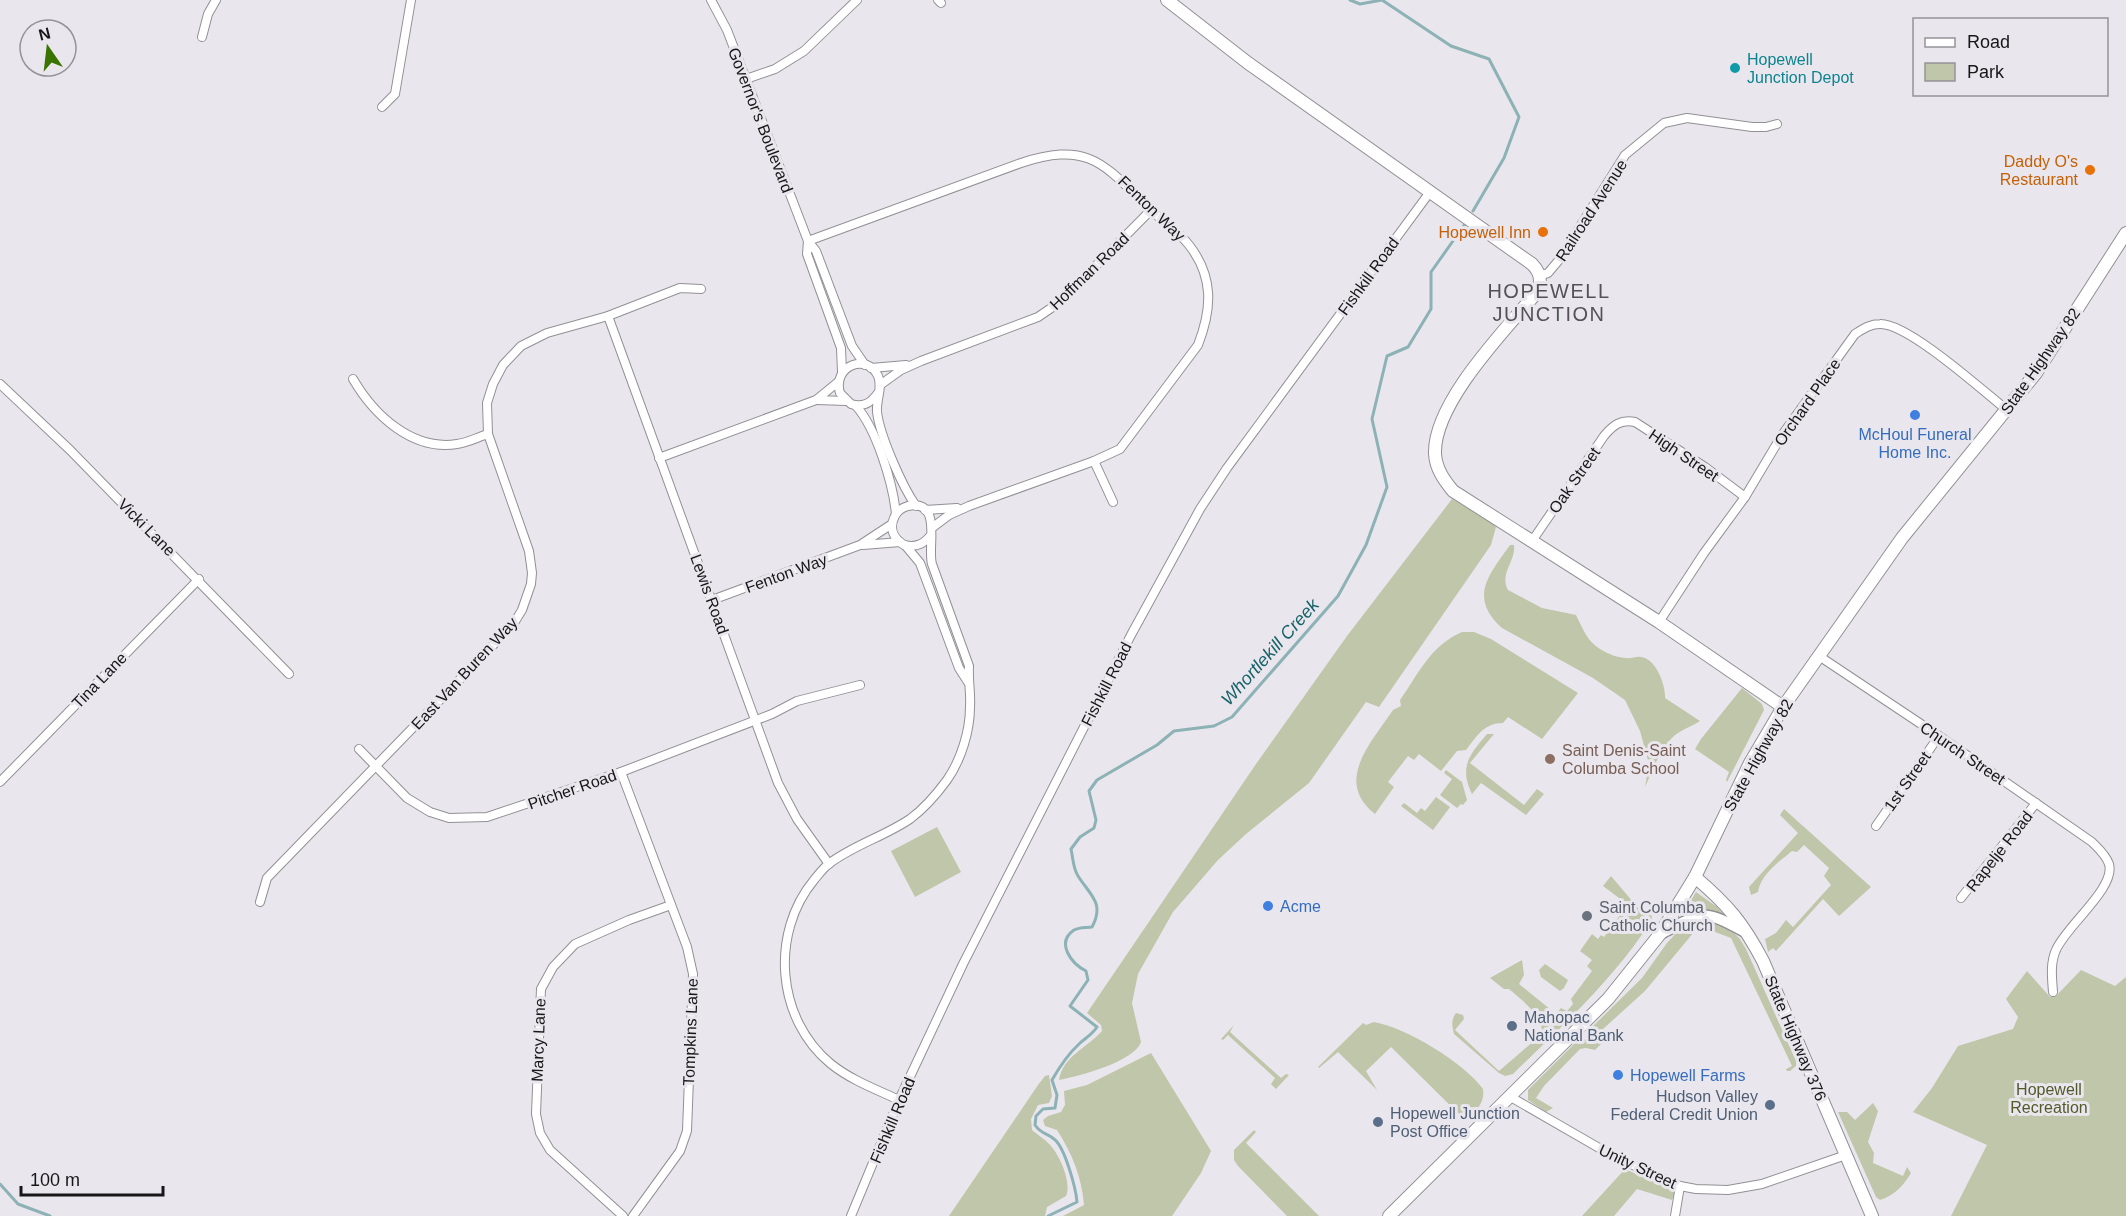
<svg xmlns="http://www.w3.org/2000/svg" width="2126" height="1216" viewBox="0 0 2126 1216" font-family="Arial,sans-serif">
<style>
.green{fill:#c0c6a9}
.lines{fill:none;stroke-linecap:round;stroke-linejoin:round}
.stream{stroke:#8db2b6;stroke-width:3}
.minor-casing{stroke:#929095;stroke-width:10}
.tertiary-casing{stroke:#929095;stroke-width:13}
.secondary-casing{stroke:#929095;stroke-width:14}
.minor{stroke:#fff;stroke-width:8}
.tertiary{stroke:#fff;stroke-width:10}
.secondary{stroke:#fff;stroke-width:12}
.culture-dot{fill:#0f9aa8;stroke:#e9e7ed;stroke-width:2}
.food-dot{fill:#e8710a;stroke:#e9e7ed;stroke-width:2}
.shop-dot{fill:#3f7fe0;stroke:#e9e7ed;stroke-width:2}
.education-dot{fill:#8d6e63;stroke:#e9e7ed;stroke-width:2}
.worship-dot{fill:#6b7280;stroke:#e9e7ed;stroke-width:2}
.service-dot{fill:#5c6f8a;stroke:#e9e7ed;stroke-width:2}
.labels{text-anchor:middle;stroke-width:6;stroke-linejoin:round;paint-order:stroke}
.culture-label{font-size:16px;fill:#0d838f;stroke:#e9e7ed;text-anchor:start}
.street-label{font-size:16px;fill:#171618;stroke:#e9e7ed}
.food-label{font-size:16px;fill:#c56008;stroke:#e9e7ed;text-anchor:end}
.shop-label{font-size:16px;fill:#366cbe;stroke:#e9e7ed;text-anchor:start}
.education-label{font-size:16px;fill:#785e54;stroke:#e9e7ed;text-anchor:start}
.worship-label{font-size:16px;fill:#5b616d;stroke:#e9e7ed;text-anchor:start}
.service-label{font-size:16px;fill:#4e5e75;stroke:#e9e7ed;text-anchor:start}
.park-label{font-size:16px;fill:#525a2a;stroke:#e9e7ed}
.water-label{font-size:18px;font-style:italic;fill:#166268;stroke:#e9e7ed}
.quarter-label{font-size:20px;letter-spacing:1.5px;fill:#535257;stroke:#e9e7ed}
</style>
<rect width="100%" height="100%" fill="#e9e7ed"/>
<!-- green -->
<g class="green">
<path d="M1452,499L1491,522L1496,527L1491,545L1379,707L1366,702L1309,783L1246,834L1218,860L1173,912L1138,974L1132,1003L1141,1042C1134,1062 1079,1076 1059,1080C1063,1056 1087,1048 1102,1031L1101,1025L1087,1013L1256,764L1347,636Z"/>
<path d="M1510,545H1514C1516,562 1499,573 1508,590L1542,608L1576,615C1583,629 1587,641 1600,649C1608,654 1618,658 1627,658C1631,659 1636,656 1641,657C1656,658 1666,686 1665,698L1700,721C1693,726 1685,728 1678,733C1662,743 1653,770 1645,787L1649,764L1640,731L1625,700L1593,678L1502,628C1468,597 1489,575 1510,545Z"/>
<path d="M1462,632H1474L1491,639L1578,693L1542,739L1508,717L1503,723C1484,723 1477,736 1466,750L1457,751L1441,771L1419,754L1414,760L1408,756L1388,782L1394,787L1375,814C1333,781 1372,742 1393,710L1401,706L1400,700C1419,673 1430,646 1462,632Z"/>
<polygon points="1742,688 1762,704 1764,710 1727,782 1726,780 1729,772 1695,749 1701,739"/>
<path d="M1487,734H1494L1470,763L1524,805L1537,789L1544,794L1526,815L1481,783L1472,794C1459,767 1469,755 1487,734Z"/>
<polygon points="1446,770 1462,782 1467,800 1463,805 1461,804 1457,808 1440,795 1452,779 1444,773"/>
<polygon points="1436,797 1450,807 1433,830 1401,806 1404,803 1417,813 1421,808 1425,811"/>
<path d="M1784,809L1871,887L1839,916L1823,899L1776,951L1773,948L1768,952L1765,939L1776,933L1786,920L1793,927L1831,885L1824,876L1829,868L1804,845L1797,852L1792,851C1779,862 1761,874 1758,892L1751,895L1749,887L1798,833L1780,815Z"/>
<polygon points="937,827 961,872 915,897 891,851"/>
<path d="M1611,876L1639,909L1652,916L1651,921C1614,979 1562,1026 1513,1074L1505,1076L1499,1073L1454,1034C1452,1026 1451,1019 1456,1013L1463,1015L1464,1019L1455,1030L1499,1071L1536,1039L1542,1029C1537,1011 1523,1001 1509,989H1504L1490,978L1522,960L1524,975L1519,984L1556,1014L1561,1008L1567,1011L1573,1004L1571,999L1592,971L1587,966L1592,960L1580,951L1592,934L1598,939L1601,935L1604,937L1621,914L1619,898L1603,886Z"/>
<polygon points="1696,892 1717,907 1726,917 1681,917"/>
<polygon points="1700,920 1711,920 1731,930 1740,939 1746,949 1796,1061 1796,1066 1790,1071 1787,1071 1786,1069 1792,1066 1731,938 1699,926 1645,991 1603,1029 1610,1035 1589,1030 1642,978 1667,943 1680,929"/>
<polygon points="1545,964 1568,980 1564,988 1560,991 1541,977 1539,970"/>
<polygon points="2081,970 2115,986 2126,977 2126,1216 1951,1216 1987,1145 1913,1112 1932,1088 1958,1046 2013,1029 2018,1017 2006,999 2027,971 2050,997 2056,996"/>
<path d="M1374,1022C1407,1028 1463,1062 1483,1089C1485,1104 1476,1110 1466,1120L1464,1119L1391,1047L1366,1071L1377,1090L1338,1052L1319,1068L1318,1067L1363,1023L1366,1025Z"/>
<polygon points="1234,1025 1230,1032 1281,1078 1286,1074 1289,1075 1276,1089 1271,1084 1275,1078 1228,1035 1223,1040 1221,1039"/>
<polygon points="1584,1039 1601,1044 1595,1050 1586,1048 1580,1049 1544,1086 1536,1098 1553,1108 1546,1112 1528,1100 1528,1090 1578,1040"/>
<path d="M1151,1053L1211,1151L1201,1173L1172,1216H1063L1084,1205C1082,1178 1072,1153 1057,1130L1045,1126L1043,1120L1048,1116L1061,1112L1065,1105L1064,1091L1087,1085Z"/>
<path d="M1049,1075L1052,1096L1049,1103L1038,1105L1031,1119L1032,1130C1038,1135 1046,1140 1051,1146C1060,1156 1072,1183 1066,1196L1047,1207L1045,1216H949L1038,1085L1045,1076Z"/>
<path d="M1873,1103L1878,1111L1868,1142L1874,1153L1873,1163L1903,1176L1907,1167L1911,1173C1903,1186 1895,1195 1880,1200L1876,1197L1838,1112H1847L1855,1120Z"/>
<polygon points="1254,1130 1256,1132 1246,1143 1319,1216 1287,1216 1238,1166 1234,1160 1234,1150"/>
<polygon points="1625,1169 1675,1191 1672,1200 1637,1189 1614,1216 1582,1216"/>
</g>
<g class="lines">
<!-- stream -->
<g class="stream">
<polyline points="1350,0 1360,4 1382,0 1451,46 1489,59 1519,117 1504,158 1473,211"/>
<polyline points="0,1184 18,1204 50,1216"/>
<path d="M1048,1216L1077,1202C1076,1189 1065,1147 1054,1139C1046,1132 1042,1135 1035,1125L1036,1116L1043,1109L1055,1108L1057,1095L1052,1080C1060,1066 1067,1055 1079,1044C1085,1038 1092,1035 1097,1027L1070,1006L1088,980L1086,971C1072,964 1055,943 1074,930C1080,927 1086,928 1092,927C1105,903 1090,895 1078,876C1073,868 1073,858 1071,849L1080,837L1094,828L1096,820L1089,791L1097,780L1157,745L1174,731L1214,726L1232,717L1338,596L1366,545L1387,487L1372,419L1387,356L1408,347L1431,309V272L1465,224"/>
</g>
<defs>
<g id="minor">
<polyline points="711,0 727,30 808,241 816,251 852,346 865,365"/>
<polyline points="938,0 941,3"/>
<polyline points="202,37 208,14 216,0"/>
<polyline points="746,79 775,69 804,51 857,0"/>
<polyline points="382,107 395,94 411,0"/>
<path d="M808,241L1021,163C1091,140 1105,166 1152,211C1164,222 1179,232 1189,245C1214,277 1212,309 1198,345L1120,449L1094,461L969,506L949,515L933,527"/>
<polyline points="808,241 807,254 841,348 842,372"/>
<polyline points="1539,276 1548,273 1559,260 1625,155 1664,123 1687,118 1752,127 1766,127 1777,124"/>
<polyline points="608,316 778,783 797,819 829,864"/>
<polyline points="871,368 906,365"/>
<path d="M353,379C374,415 412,451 457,444C467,443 478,437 488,434"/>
<polyline points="0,384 70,450 289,674"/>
<polyline points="880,385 901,370 921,361 1038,317 1060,302 1151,210"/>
<path d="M878,393C871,403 863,408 851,404L840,393C832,366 867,352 878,376C883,387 876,400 877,412C880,436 902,486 916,506"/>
<polyline points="817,400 846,401"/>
<path d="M856,406C876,428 893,483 896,514"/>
<polyline points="659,458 816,400 838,382"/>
<polyline points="1094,461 1113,502"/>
<polyline points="925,510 957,508"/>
<path d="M1532,541L1604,436C1613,425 1621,419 1635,422L1705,467L1745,497"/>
<polyline points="863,545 900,542"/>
<polyline points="905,545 920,563 959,668 968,682"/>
<polyline points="712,600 860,545 892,524"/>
<path d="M1659,622L1704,553L1745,497L1782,435L1855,334C1863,329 1870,324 1880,324C1908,323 1983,391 2007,410"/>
<path d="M1819,656L1939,736L2092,842C2098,848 2106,855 2109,864C2116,888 2066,926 2056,950C2050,963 2052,978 2053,992"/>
<polyline points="359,749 407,798 430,812 449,818 487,817 621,772 772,714 797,701 860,685"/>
<polyline points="621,772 687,947 693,974 687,1131 680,1151 633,1216"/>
<polyline points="0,782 199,579"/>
<polyline points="1876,826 1939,736"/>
<polyline points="1961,898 2036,803"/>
<polyline points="260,902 267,878 500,638 514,623 522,610 531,584 532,573 529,551 488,434 487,403 493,384 503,365 521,346 547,333 608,316 680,288 701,289"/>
<polyline points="1509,1096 1613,1156 1680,1186 1696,1189 1728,1190 1762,1184 1846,1155"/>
<path d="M899,1100C875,1089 851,1080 831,1064C776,1019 770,933 814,880C819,874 824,867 830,863C854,845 885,836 910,819C925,808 936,795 947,780C961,760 970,731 970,707C971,693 968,680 969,666L932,564C927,546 943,499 908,506C901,508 896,512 894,518C889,529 894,539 904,545C916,548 924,544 931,535"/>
<polyline points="623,1216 550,1150 540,1133 536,1114 541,989 553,967 575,944 629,920 671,905"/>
<polyline points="851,1216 899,1100 963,964 1131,635 1200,509 1227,468 1430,192"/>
<polyline points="1675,1216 1680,1186"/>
</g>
<path id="tertiary" d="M1660,934C1704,912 1702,908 1747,933"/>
<g id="secondary">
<path d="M1167,0L1248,63L1532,264C1540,272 1542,280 1538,291C1506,329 1433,403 1435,454C1436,469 1444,480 1453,491L1659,622L1783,707"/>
<path d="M1695,877C1728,905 1743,923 1763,961L1872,1216"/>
<polyline points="1389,1216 1608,999 1660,934 1695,877 1750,763 1783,707 1902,538 2036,373 2126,233"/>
</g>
</defs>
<!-- minor casing -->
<use href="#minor" class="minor-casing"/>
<!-- tertiary casing -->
<use href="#tertiary" class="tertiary-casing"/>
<!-- secondary casing -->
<use href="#secondary" class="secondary-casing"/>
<!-- minor -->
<use href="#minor" class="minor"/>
<!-- tertiary -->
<use href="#tertiary" class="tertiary"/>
<!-- secondary -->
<use href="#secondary" class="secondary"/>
</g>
<!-- markers -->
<circle class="culture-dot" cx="1735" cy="68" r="6"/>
<g class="food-dot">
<circle cx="2090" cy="170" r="6"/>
<circle cx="1543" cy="232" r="6"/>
</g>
<g class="shop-dot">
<circle cx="1915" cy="415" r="6"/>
<circle cx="1268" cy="906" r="6"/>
<circle cx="1618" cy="1075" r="6"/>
</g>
<circle class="education-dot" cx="1550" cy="759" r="6"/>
<circle class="worship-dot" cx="1587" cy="916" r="6"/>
<g class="service-dot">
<circle cx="1512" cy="1026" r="6"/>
<circle cx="1770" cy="1105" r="6"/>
<circle cx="1378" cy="1122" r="6"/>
</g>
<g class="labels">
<!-- culture labels -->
<g class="culture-label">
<text x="1747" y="65">Hopewell<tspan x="1747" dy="18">Junction Depot</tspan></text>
</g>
<!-- street labels -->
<g class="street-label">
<text transform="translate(761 120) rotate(69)" y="6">Governor's Boulevard</text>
<text transform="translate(1152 208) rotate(44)" y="6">Fenton Way</text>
<text transform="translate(1591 210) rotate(-57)" y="6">Railroad Avenue</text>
<text transform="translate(1089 271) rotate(-44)" y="6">Hoffman Road</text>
<text transform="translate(1368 276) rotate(-54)" y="6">Fishkill Road</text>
<text transform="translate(2040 361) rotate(-55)" y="6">State Highway 82</text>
<text transform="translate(1807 402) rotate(-55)" y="6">Orchard Place</text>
<text transform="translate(1684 455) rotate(34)" y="6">High Street</text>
<text transform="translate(1574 480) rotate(-55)" y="6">Oak Street</text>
<text transform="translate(147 527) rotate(45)" y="6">Vicki Lane</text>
<text transform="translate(786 573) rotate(-20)" y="6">Fenton Way</text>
<text transform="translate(710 594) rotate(70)" y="6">Lewis Road</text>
<text transform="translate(464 673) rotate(-47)" y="6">East Van Buren Way</text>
<text transform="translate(99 680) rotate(-46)" y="6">Tina Lane</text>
<text transform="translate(1106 684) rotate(-63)" y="6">Fishkill Road</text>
<text transform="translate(1963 753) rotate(34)" y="6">Church Street</text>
<text transform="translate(1758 755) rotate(-61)" y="6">State Highway 82</text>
<text transform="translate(1907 781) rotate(-55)" y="6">1st Street</text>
<text transform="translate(572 789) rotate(-19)" y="6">Pitcher Road</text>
<text transform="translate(1999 851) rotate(-52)" y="6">Rapelje Road</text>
<text transform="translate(690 1032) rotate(-88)" y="6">Tompkins Lane</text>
<text transform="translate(1796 1038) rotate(67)" y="6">State Highway 376</text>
<text transform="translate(538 1040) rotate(-88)" y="6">Marcy Lane</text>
<text transform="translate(892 1120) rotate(-67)" y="6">Fishkill Road</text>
<text transform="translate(1638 1166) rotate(25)" y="6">Unity Street</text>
</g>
<!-- food labels -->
<g class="food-label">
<text x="2078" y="167">Daddy O's<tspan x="2078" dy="18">Restaurant</tspan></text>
<text x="1531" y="238">Hopewell Inn</text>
</g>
<!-- shop labels -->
<g class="shop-label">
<text x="1915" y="440" text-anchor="middle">McHoul Funeral<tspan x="1915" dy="18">Home Inc.</tspan></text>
<text x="1280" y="912">Acme</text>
<text x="1630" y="1081">Hopewell Farms</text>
</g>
<!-- education labels -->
<g class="education-label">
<text x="1562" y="756">Saint Denis-Saint<tspan x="1562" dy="18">Columba School</tspan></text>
</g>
<!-- worship labels -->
<g class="worship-label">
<text x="1599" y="913">Saint Columba<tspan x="1599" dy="18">Catholic Church</tspan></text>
</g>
<!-- service labels -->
<g class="service-label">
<text x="1524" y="1023">Mahopac<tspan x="1524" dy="18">National Bank</tspan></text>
<text x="1758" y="1102" text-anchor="end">Hudson Valley<tspan x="1758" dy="18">Federal Credit Union</tspan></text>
<text x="1390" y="1119">Hopewell Junction<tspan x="1390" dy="18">Post Office</tspan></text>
</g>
<!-- park labels -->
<g class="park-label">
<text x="2049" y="1095">Hopewell<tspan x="2049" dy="18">Recreation</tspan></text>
</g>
<!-- water labels -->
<g class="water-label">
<text transform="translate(1270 652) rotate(-48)" y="6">Whortlekill Creek</text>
</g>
<!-- quarter labels -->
<g class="quarter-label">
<text x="1549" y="298">HOPEWELL<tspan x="1549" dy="23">JUNCTION</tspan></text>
</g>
</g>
<!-- legend -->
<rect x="1913" y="18" width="195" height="78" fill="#e9e7ed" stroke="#959398" stroke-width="1.5"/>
<rect x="1925" y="38" width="30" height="9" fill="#ffffff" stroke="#959398" stroke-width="1.5"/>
<text x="1967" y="48" font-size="18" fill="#171618">Road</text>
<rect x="1925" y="63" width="30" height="18" fill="#c0c6a9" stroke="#959398" stroke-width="1.5"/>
<text x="1967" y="78" font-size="18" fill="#171618">Park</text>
<!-- north arrow -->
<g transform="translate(48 48) rotate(346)"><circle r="28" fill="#e9e7ed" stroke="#959398" stroke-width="1.5"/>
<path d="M0-4.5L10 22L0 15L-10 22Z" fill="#3b7300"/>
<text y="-9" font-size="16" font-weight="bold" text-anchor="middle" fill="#171618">N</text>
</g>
<!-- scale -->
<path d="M21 1186v9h142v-9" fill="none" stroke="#171618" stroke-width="3"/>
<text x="30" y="1186" font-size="18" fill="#171618" stroke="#e9e7ed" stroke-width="4.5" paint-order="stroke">100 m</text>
</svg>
